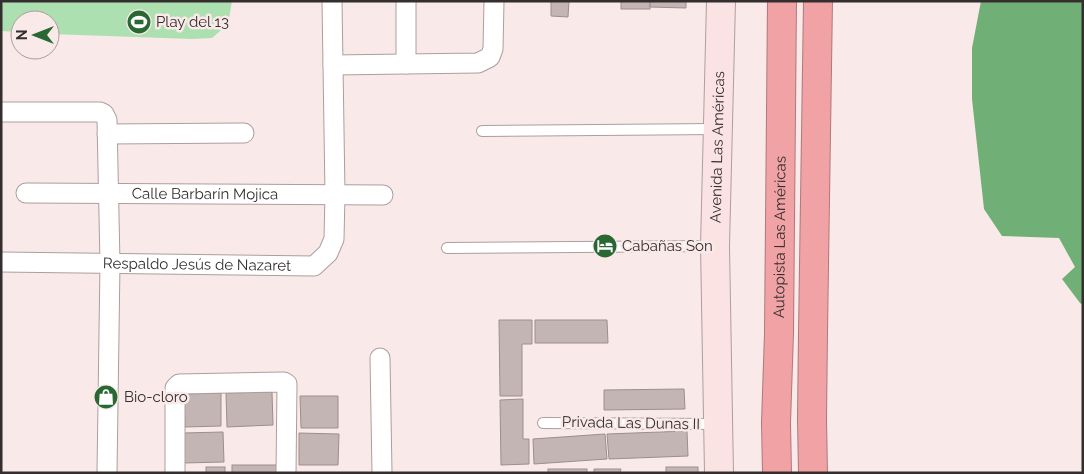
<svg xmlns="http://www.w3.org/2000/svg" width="1084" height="474" viewBox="0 0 1084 474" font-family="Raleway,sans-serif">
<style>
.green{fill:#ade0b0}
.water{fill:#70b076}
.building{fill:#c4b5b5;stroke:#9d8e8e}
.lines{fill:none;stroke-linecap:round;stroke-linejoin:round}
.lane-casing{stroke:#ad9e9e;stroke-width:12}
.street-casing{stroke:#ad9e9e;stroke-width:21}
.secondary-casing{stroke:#ad9e9e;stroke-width:30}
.highway-casing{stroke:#af797b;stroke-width:30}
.lane{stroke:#fff;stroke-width:10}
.street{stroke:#fff;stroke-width:19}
.secondary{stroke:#fbe3e4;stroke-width:28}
.highway{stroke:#f1a2a4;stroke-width:28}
.labels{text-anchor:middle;stroke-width:5;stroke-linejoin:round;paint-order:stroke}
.poi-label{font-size:15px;fill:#342e2e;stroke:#f9e9e9;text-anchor:start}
.street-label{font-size:15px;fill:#342e2e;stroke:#f9e9e9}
</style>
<rect width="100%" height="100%" fill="#f9e9e9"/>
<!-- green -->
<polygon class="green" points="1,1 232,1 228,24 212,38 192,39 50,34 50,20 20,20 20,32 1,31"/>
<!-- water -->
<polygon class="water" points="981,1 1083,1 1083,305 1080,303 1062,279 1075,267 1059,238 1002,236 984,209 972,99 972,48"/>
<!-- building -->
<g class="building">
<polygon points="551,1 569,1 568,17 551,16"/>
<rect x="621" y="1" width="29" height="8"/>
<polygon points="650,1 686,1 686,8 650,7"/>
<polygon points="499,320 532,320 532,344 522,344 522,396 500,396"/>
<polygon points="535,320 607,320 608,343 535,343"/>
<polygon points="684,389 685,409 604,410 604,390"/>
<polygon points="272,392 273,425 227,427 226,393"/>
<polygon points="221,393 221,426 185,427 184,394"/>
<polygon points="300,396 338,396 338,428 301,428"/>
<polygon points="523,399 523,439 529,439 529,464 501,465 500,400"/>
<polygon points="687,431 688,456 609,459 607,434"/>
<polygon points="223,432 224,462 184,463 183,433"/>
<polygon points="299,433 339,434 338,465 299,465"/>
<polygon points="605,434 607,459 534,464 533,439"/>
<rect x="232" y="465" width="46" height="8"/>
<rect x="206" y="467" width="19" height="6"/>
<rect x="666" y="467" width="32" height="6"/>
<rect x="548" y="469" width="39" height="4"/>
<polygon points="594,469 621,469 620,473 594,473"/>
</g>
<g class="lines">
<defs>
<g id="lane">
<polyline points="482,131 717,129"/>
<polyline points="447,248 714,246"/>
<polyline points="543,423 718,424"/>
</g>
<g id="street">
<polyline points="406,1 406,64"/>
<polyline points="333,65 478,63 490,57 493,49 494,1"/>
<polyline points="1,112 100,112 104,114 107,120 110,263 107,473"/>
<polyline points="107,134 244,133"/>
<path id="s1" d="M26,193L383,195"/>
<path id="s2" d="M1,262L314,266L328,253L334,239L335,194L332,1"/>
<polyline points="380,358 382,473"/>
<polyline points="175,473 175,388 179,384 284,382 287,384 286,473"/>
</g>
<g id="secondary">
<path id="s3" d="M719,473L715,246L721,1"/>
</g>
<g id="highway">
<path id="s4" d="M777,473L776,423L779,333L782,1"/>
<polyline points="813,473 812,419 813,332 818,1"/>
</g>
</defs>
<!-- lane casing -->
<use href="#lane" class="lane-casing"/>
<!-- street casing -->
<use href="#street" class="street-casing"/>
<!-- secondary casing -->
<use href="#secondary" class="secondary-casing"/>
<!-- highway casing -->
<use href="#highway" class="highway-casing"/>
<!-- lane -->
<use href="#lane" class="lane"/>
<!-- street -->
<use href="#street" class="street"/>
<!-- secondary -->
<use href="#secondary" class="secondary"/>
<!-- highway -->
<use href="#highway" class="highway"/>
</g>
<!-- icons -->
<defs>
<symbol id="stadium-disc" viewBox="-11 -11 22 22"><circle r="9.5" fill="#286832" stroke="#f9e9e9"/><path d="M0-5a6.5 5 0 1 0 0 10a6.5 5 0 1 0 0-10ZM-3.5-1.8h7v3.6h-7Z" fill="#fff"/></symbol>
<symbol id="hotel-disc" viewBox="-11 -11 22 22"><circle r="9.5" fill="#286832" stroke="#f9e9e9"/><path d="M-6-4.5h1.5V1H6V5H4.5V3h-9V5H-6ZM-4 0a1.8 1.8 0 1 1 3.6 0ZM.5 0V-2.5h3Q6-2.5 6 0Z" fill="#fff"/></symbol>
<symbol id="shop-disc" viewBox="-11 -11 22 22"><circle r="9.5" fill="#286832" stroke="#f9e9e9"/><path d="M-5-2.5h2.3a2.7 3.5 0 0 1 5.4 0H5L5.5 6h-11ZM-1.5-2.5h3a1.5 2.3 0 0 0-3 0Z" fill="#fff"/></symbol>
</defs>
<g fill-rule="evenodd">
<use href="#stadium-disc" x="125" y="8" width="28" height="28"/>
<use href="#hotel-disc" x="591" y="232" width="28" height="28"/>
<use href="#shop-disc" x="92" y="383" width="28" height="28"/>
</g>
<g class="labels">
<!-- poi labels -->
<g class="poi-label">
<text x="156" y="27">Play del 13</text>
<text x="622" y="251">Cabañas Son</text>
<text x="124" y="402">Bio-cloro</text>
</g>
<!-- street labels -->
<g class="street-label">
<text dy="5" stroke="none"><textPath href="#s3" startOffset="326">Avenida Las Américas</textPath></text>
<text dy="5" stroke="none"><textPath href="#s1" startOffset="179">Calle Barbarín Mojica</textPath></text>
<text dy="5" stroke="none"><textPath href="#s4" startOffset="236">Autopista Las Américas</textPath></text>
<text dy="5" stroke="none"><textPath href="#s2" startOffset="196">Respaldo Jesús de Nazaret</textPath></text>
<text transform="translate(631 423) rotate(1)" y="5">Privada Las Dunas II</text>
</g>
</g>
<!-- border -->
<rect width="1084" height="474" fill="none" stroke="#342e2e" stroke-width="5"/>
<!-- north arrow -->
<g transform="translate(35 35) rotate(270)"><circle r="24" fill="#f9e9e9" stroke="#aa9e9e"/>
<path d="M0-4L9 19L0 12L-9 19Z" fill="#286832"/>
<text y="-8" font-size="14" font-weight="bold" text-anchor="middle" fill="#342e2e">N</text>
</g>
</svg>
